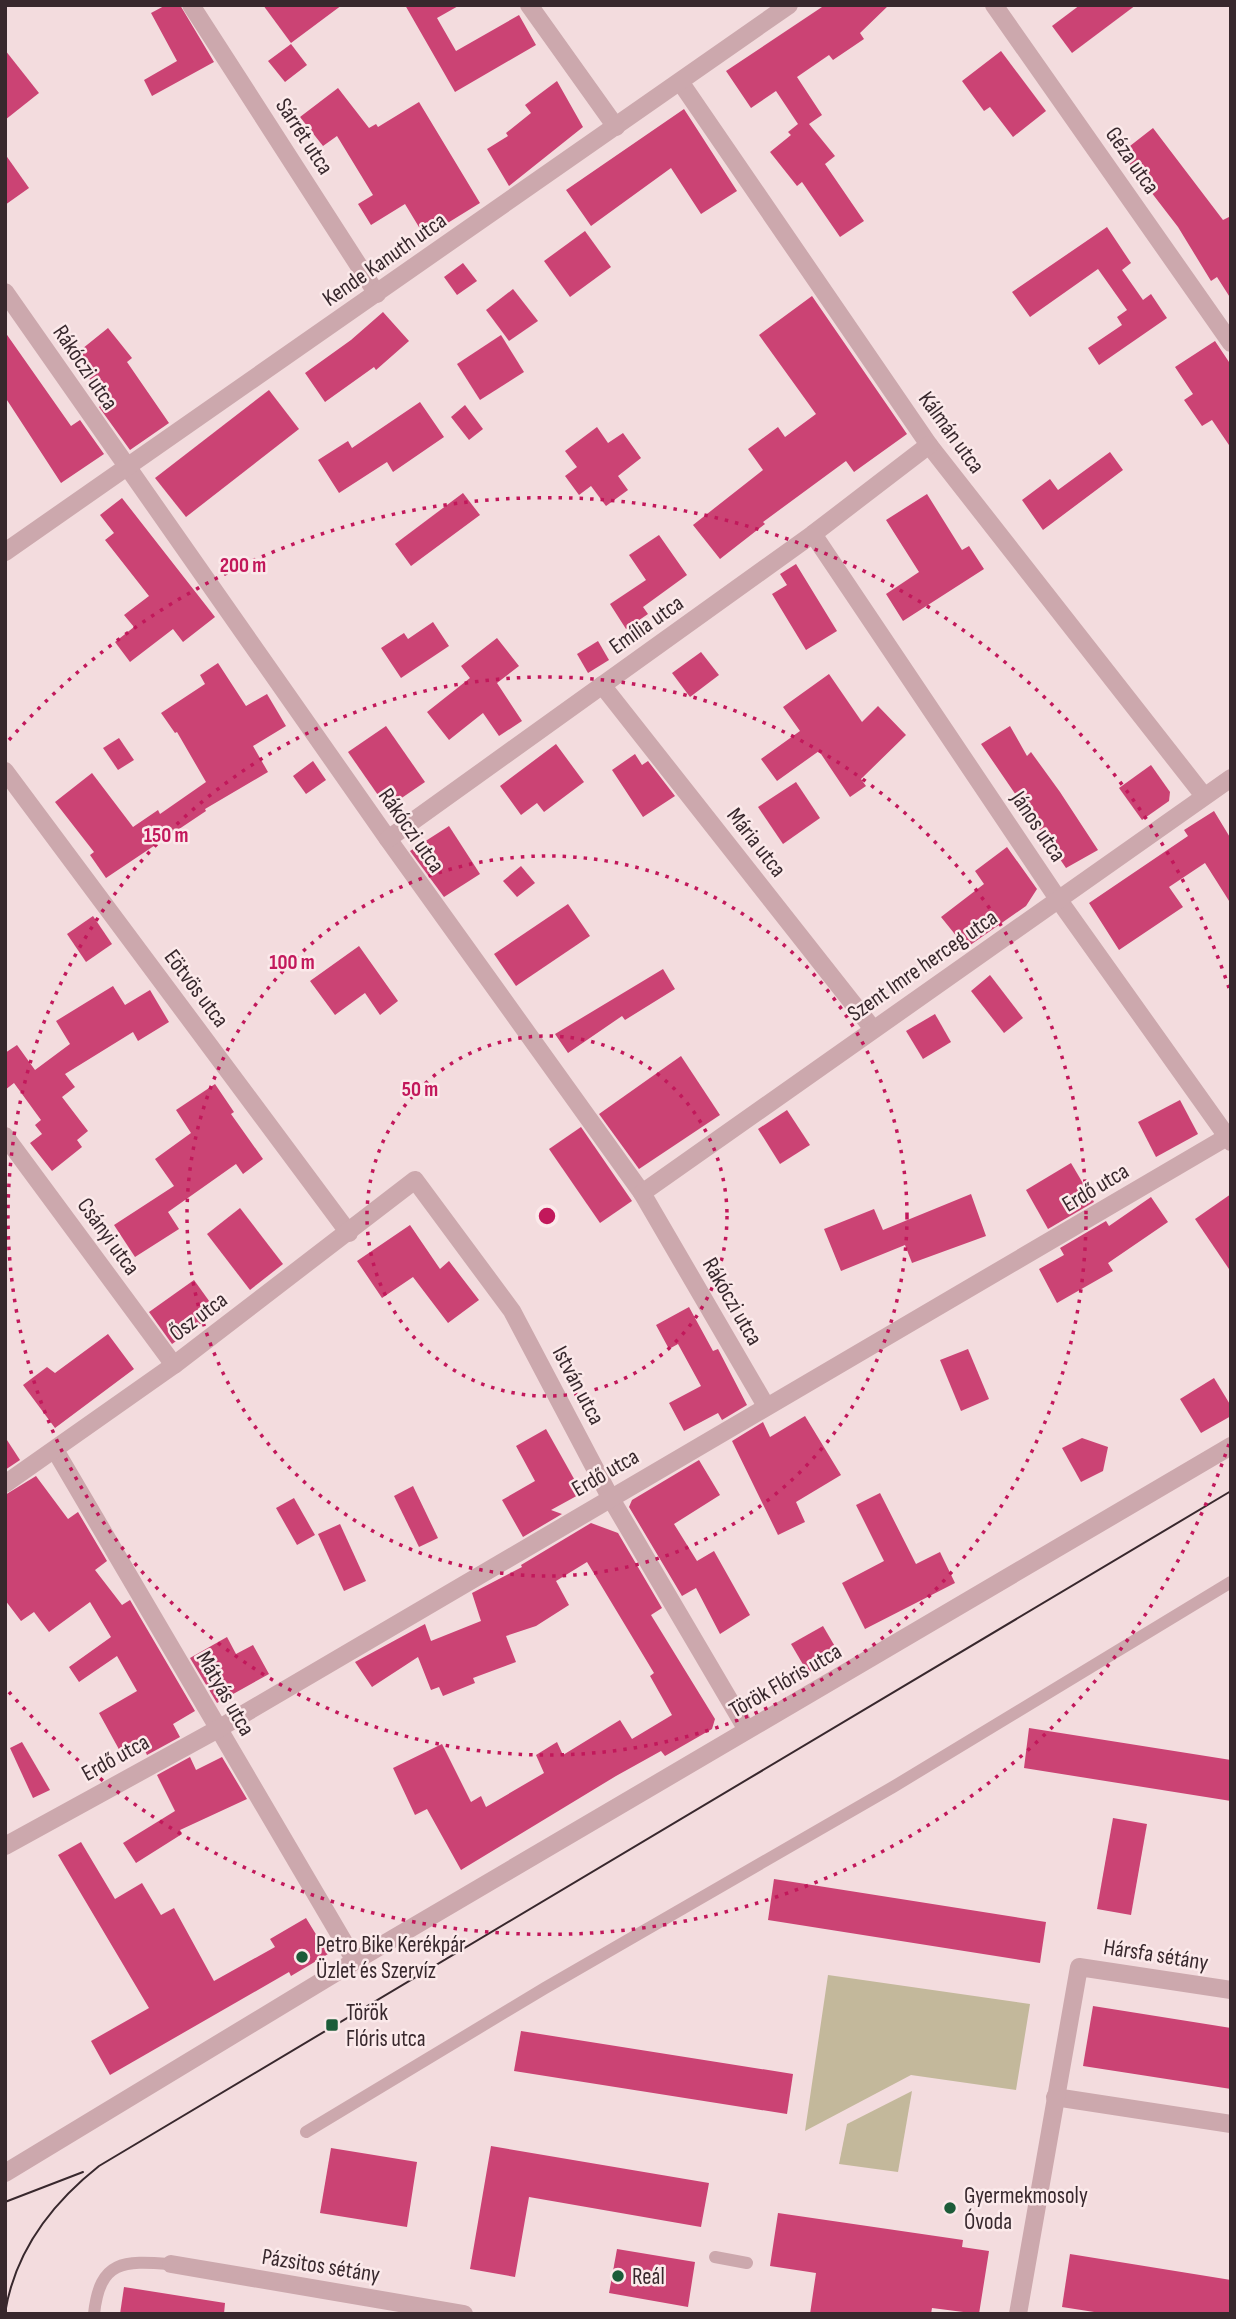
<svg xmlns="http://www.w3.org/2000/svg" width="1236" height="2319" viewBox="0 0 1236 2319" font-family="'Sofia Sans Condensed',sans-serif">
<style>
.green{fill:#c3b89b}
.building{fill:#cb4374}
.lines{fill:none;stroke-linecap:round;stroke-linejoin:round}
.lane{stroke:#cca8ad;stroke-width:12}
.street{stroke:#cca8ad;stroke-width:18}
.tram{stroke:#38282d;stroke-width:2}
.ring{fill:none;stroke:#c2185b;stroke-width:3.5;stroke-dasharray:3.5 7}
.poi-dot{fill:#1c5c39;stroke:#fbe9ea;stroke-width:2.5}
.labels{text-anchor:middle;stroke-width:5;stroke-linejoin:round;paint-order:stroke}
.street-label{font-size:23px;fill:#38282d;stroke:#fbe9ea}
.poi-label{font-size:23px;fill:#38282d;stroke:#fbe9ea;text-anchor:start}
.centre{fill:#c2185b;stroke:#fbe9ea;stroke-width:3.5}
.ring-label{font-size:21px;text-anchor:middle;font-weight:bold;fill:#c2185b;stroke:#fbe9ea;stroke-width:5;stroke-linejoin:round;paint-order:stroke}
</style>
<rect width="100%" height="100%" fill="#f3dcde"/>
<!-- green -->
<g class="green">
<polygon points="828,1975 1030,2004 1016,2090 911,2075 805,2131"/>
<polygon points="912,2091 898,2172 839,2164 847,2124"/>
</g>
<!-- building -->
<g class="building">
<polygon points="166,5 180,5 214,62 152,96 144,80 177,61 151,13"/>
<polygon points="263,5 342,5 291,43"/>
<polygon points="405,5 460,5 437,18 456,51 519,15 536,45 455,92"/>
<polygon points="825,5 889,5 860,33 864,39 833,60 829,55 797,77 822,115 809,124 835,156 825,164 864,221 840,237 802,182 797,186 770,152 791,135 788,132 798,124 776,91 751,108 726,71"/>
<polygon points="1080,5 1136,5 1072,53 1052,26"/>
<polygon points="291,44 307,65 285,82 268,61"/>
<polygon points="5,50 39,93 5,120"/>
<polygon points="1001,51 1046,111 1013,137 990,107 984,111 962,81"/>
<polygon points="557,81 583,127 509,186 487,149 508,136 506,133 531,113 525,105"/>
<polygon points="338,88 369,128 376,124 378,127 419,102 480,203 425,237 405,204 371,225 358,204 373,195 337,136 323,146 300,117"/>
<polygon points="684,109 737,191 701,214 671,168 591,226 566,190"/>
<polygon points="1153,128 1223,220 1231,216 1231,299 1217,277 1211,281 1178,227 1121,153"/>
<polygon points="5,154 29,188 5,205"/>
<polygon points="1107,227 1131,263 1122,270 1143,300 1151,294 1167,318 1099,365 1088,348 1122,325 1117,317 1127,310 1098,269 1030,317 1012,292"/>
<polygon points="585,231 611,267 570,297 544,261"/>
<polygon points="463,263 477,281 457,295 444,277"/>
<polygon points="513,289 538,321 509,341 486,310"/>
<polygon points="812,296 907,434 854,472 846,461 763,522 765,524 720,559 693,525 763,470 748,449 778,427 785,437 816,414 759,335"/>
<polygon points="383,312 409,341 376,370 374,367 325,402 305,373 351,340"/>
<polygon points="108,328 132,358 127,362 169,423 130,450 99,407 107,401 72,357"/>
<polygon points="5,332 71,426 80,420 104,454 61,483 5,397"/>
<polygon points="501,335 524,372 480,400 457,364"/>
<polygon points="1215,341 1231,365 1231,448 1212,420 1202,426 1184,400 1193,394 1175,367"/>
<polygon points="269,390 299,429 186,517 155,478"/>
<polygon points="420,402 444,437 393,472 387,462 339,493 318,460 348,441 352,448"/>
<polygon points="465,405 483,429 469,440 451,417"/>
<polygon points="597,427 608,443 623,433 641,458 618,476 628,490 606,506 591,486 579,495 565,476 577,467 565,451"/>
<polygon points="1110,452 1123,470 1043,530 1022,500 1050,479 1058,490"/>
<polygon points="463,493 480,515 411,566 395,544"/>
<polygon points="927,494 962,550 969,546 984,569 903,621 886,594 919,572 886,520"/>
<polygon points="122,498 215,617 183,642 173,629 130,662 115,642 134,627 124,615 149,596 105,540 114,533 100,515"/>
<polygon points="659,535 687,575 643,607 648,614 626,629 610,604 646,580 629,555"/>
<polygon points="796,564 837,631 806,650 772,594 787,585 780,574"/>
<polygon points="433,622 449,646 401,678 381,648 404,633 408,639"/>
<polygon points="497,638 519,666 497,683 522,721 499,736 483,713 449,740 427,712 470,678 461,666"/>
<polygon points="598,641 609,660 588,673 577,654"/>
<polygon points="701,652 719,675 690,697 672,673"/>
<polygon points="218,663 246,706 267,694 286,726 253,746 268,772 205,809 206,811 106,878 90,855 94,852 55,802 92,773 133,827 158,810 160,814 206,782 177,732 175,733 161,713 205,684 200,675"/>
<polygon points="829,674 862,722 878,706 906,735 861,779 866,786 850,797 819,751 777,781 761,759 800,731 783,707"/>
<polygon points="386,726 425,782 387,808 348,752"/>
<polygon points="1010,726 1027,756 1031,752 1060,792 1098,850 1066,868 981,744"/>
<polygon points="119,738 134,760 118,770 103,748"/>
<polygon points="556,744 584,782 544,812 537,803 521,815 500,786"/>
<polygon points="635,754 642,765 648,761 675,796 643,817 612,770"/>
<polygon points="313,761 326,780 306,794 293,776"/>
<polygon points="1151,765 1170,792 1169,801 1142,820 1119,788"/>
<polygon points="796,782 820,818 783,844 758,807"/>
<polygon points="1214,811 1231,839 1231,904 1205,863 1169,887 1183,907 1119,950 1089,903 1188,836 1184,830"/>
<polygon points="449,826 480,874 444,897 410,851"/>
<polygon points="1007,847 1037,889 1026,906 966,948 941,917 984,884 975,871"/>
<polygon points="521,866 535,883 517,897 503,881"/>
<polygon points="568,904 590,936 516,986 494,954"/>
<polygon points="93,916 112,944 86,962 67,934"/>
<polygon points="359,946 398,1001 380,1015 365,993 335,1015 310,981"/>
<polygon points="663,969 675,989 625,1020 622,1016 568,1053 555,1034"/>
<polygon points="990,975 1023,1018 1004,1033 971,991"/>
<polygon points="113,986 125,1005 150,990 169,1022 138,1041 133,1032 65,1074 75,1087 62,1097 88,1131 77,1140 82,1147 52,1171 30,1143 42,1134 35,1125 41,1120 14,1083 5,1090 5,1053 17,1045 35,1070 70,1044 56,1021"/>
<polygon points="935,1014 951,1042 923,1059 906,1031"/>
<polygon points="681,1056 720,1115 639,1169 599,1114"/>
<polygon points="215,1084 234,1112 231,1114 263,1159 243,1174 236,1164 168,1212 179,1229 135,1257 114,1225 174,1186 155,1159 191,1133 176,1110"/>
<polygon points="1180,1100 1198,1134 1156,1157 1138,1122"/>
<polygon points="787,1110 810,1145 780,1164 758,1129"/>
<polygon points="581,1127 632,1201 600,1223 549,1149"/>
<polygon points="1071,1163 1094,1202 1048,1229 1026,1190"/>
<polygon points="971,1194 986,1236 912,1263 905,1245 841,1271 824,1229 874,1209 883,1230"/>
<polygon points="1231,1194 1231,1272 1195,1219"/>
<polygon points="1151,1197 1168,1222 1108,1263 1113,1271 1057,1303 1039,1269 1064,1255 1060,1248 1106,1221 1109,1226"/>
<polygon points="240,1208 283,1264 250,1290 207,1234"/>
<polygon points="410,1225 440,1269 449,1261 479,1300 448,1323 413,1277 382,1298 357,1261"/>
<polygon points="194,1280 217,1312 172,1344 149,1312"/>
<polygon points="689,1307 713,1351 718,1349 747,1405 722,1420 718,1413 684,1431 669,1403 701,1386 678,1344 669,1349 656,1325"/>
<polygon points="108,1334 134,1369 55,1428 23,1385 47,1367 55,1373"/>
<polygon points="968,1349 989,1399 961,1411 940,1360"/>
<polygon points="1214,1378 1231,1406 1231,1416 1201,1433 1180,1399"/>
<polygon points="805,1416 841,1475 796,1502 805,1522 778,1535 732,1441 763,1422 770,1437"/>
<polygon points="546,1429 582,1493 551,1510 562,1514 523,1537 502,1500 535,1481 516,1446"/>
<polygon points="5,1437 20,1460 5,1470"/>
<polygon points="1082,1438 1108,1447 1103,1471 1081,1482 1062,1448"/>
<polygon points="699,1460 720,1495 674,1524 697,1561 714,1551 750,1615 720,1634 696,1588 682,1596 629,1507 632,1500"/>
<polygon points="36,1476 68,1519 78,1512 107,1561 95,1570 122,1605 130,1600 195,1711 173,1724 180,1737 147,1755 141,1742 121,1753 99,1713 137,1691 117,1656 79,1682 69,1667 111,1637 90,1602 49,1632 34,1612 21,1621 5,1600 5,1495"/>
<polygon points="413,1486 438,1538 419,1547 394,1496"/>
<polygon points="880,1493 916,1564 940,1552 955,1583 865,1629 842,1583 884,1561 856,1505"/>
<polygon points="294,1498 315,1535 297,1545 276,1508"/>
<polygon points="591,1523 618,1533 662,1608 651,1615 715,1719 712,1729 665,1756 661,1751 616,1776 461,1870 427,1809 415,1815 393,1768 442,1744 471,1802 481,1796 486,1807 544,1773 536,1755 557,1742 563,1755 620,1720 632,1739 672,1715 650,1676 654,1673 587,1562 556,1581 569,1605 536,1626 506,1636 516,1662 473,1678 475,1683 443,1696 439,1687 431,1690 418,1657 372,1687 355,1662 425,1624 431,1641 481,1621 472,1593 522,1567 521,1565"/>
<polygon points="340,1524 366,1581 344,1591 318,1534"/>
<polygon points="823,1626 840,1655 808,1673 791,1644"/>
<polygon points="227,1637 236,1654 253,1645 269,1674 217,1703 190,1658"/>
<polygon points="1029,1728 1231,1760 1231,1801 1024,1768"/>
<polygon points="22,1742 50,1790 33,1798 10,1748"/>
<polygon points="190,1757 196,1770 222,1757 247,1799 180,1830 182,1834 136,1863 123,1843 175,1811 157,1775"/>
<polygon points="1113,1818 1147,1824 1131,1915 1097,1909"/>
<polygon points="81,1842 115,1899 142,1883 161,1915 174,1908 214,1981 275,1947 270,1939 306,1918 328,1954 291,1976 289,1972 110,2075 91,2041 149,2008 58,1855"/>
<polygon points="774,1879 1046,1922 1040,1963 768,1920"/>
<polygon points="1093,2006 1231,2028 1231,2089 1083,2066"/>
<polygon points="521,2031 793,2074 787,2114 514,2071"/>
<polygon points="491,2146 709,2183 701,2227 529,2197 515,2277 470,2269"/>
<polygon points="331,2148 417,2162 407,2227 320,2213"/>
<polygon points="778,2213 963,2240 962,2247 989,2251 979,2314 932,2308 931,2314 810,2314 816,2273 770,2266"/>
<polygon points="617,2249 695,2262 688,2307 609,2293"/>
<polygon points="1070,2254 1231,2280 1231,2314 1107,2314 1062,2307"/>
<polygon points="124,2287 225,2303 224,2314 120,2314"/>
</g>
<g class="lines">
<!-- lane -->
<g class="lane">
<polyline points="306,2132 545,1988 893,1787 1231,1582"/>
<polyline points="715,2257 747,2263"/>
<path d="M94,2314C100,2259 124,2261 171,2264"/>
</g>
<!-- street -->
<g class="street">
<polyline points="191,5 377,294"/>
<polyline points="529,5 616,127"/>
<polyline points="994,5 1231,343"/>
<polyline points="681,83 929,445 1204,796"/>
<polyline points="5,292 388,839 642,1193 766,1406"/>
<polyline points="813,534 1058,899 1231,1142"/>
<polyline points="5,552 789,5"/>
<polyline points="602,685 873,1029"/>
<polyline points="5,771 349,1233"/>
<polyline points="388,839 813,534 929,445"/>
<polyline points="5,1136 174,1365"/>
<polyline points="642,1193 1231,778"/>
<polyline points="55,1450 355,1961"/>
<polyline points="5,1484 174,1365 415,1180 512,1311 610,1497 747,1730"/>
<polyline points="5,1846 218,1729 1227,1137"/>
<polyline points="1055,2097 1231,2124"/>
<polyline points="5,2173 355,1961 1231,1446"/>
<polyline points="171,2264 464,2314"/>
<polyline points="1018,2314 1079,1967 1231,1990"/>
</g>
<!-- tram -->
<g class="tram">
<polyline points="5,2202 83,2172"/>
<path d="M5,2313C15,2251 51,2204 99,2166L1231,1491"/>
</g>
</g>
<!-- distance rings -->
<g class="ring">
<circle cx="547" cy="1216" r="180"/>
<circle cx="547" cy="1216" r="360"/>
<circle cx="547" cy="1216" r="539"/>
<path d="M1229 1444A719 719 0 0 1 9 1692M9 740A719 719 0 0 1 1229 988"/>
</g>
<!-- markers -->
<g class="poi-dot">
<circle cx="302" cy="1957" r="7"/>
<rect x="325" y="2018" width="14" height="14" rx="3.5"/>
<circle cx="950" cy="2208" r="7"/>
<circle cx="618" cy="2276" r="7"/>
</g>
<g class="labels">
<!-- street labels -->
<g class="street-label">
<text transform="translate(305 136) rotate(57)" y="8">Sárrét utca</text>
<text transform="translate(1133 160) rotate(55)" y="8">Géza utca</text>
<text transform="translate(384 259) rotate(-35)" y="8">Kende Kanuth utca</text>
<text transform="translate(86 367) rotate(56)" y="8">Rákóczi utca</text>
<text transform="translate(952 432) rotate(54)" y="8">Kálmán utca</text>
<text transform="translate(646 624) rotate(-35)" y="8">Emília utca</text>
<text transform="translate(1039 826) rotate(56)" y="8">János utca</text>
<text transform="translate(412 830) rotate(55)" y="8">Rákóczi utca</text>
<text transform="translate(757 842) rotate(52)" y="8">Mária utca</text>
<text transform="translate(922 965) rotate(-35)" y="8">Szent Imre herceg utca</text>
<text transform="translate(197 988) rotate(53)" y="8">Eötvös utca</text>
<text transform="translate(1095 1187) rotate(-31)" y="8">Erdő utca</text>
<text transform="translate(109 1236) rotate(54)" y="8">Csányi utca</text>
<text transform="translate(733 1301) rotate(60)" y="8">Rákóczi utca</text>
<text transform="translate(198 1316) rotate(-37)" y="8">Ősz utca</text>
<text transform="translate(579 1385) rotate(62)" y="8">István utca</text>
<text transform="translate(605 1472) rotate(-30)" y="8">Erdő utca</text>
<text transform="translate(785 1680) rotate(-30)" y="8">Török Flóris utca</text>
<text transform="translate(226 1693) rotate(60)" y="8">Mátyás utca</text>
<text transform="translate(115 1757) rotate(-29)" y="8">Erdő utca</text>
<text transform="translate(1156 1954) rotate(9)" y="8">Hársfa sétány</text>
<text transform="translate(321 2265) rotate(9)" y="8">Pázsitos sétány</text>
</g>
<!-- poi labels -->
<g class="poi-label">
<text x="316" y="1952">Petro Bike Kerékpár<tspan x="316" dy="26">Üzlet és Szervíz</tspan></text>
<text x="346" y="2020">Török<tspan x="346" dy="26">Flóris utca</tspan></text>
<text x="964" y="2203">Gyermekmosoly<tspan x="964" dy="26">Óvoda</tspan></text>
<text x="632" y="2284">Reál</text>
</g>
</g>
<circle cx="547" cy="1216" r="10" class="centre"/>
<g class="ring-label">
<text x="243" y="572">200 m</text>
<text x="166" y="842">150 m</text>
<text x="292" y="969">100 m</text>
<text x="420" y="1096">50 m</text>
</g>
<!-- border -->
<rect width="1236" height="2319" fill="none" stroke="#38282d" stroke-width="14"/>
</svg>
